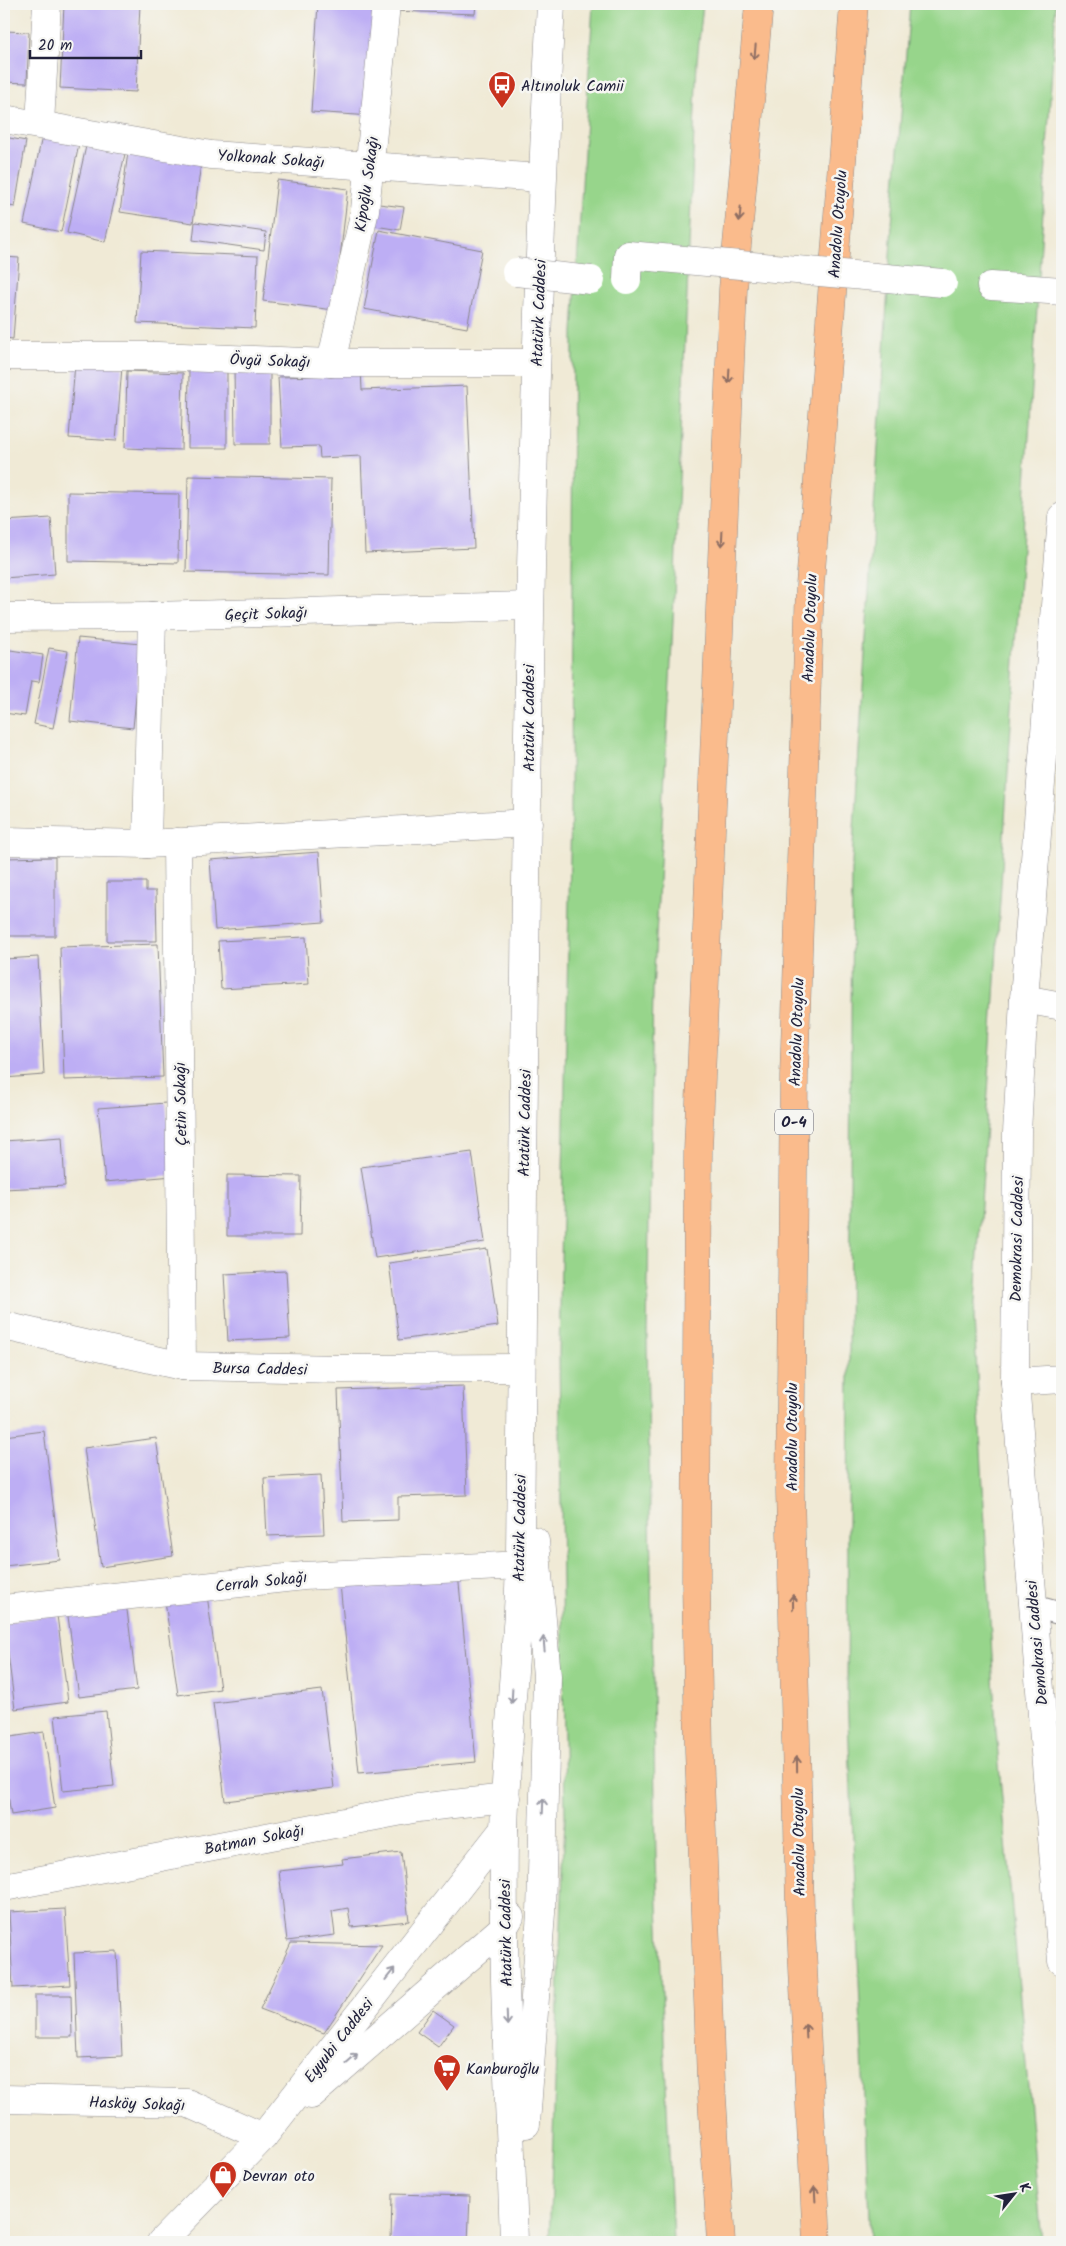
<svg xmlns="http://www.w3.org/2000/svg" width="1066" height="2246" viewBox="0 0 1066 2246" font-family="Kalam,sans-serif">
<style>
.green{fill:#97d58b;stroke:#5c7c63}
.building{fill:#bdaef4}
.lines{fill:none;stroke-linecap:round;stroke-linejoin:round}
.service-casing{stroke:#898688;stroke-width:24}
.pedestrian-casing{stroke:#898688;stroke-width:29}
.minor-casing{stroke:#898688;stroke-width:29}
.tertiary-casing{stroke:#898688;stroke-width:29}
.motorway-casing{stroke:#898688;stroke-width:29}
.service{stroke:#fff;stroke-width:22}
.pedestrian{stroke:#fff;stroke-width:28}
.minor{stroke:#fff;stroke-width:28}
.tertiary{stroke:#fff;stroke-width:28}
.motorway{stroke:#fabb8c;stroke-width:28}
.pedestrian-bridge-casing{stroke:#898688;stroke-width:29;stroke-linecap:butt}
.pedestrian-bridge{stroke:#fff;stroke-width:28}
.oneway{stroke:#8e6e64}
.oneway2{stroke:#9c9ca7}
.labels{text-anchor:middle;stroke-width:5;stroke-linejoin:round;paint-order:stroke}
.shield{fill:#f6f6f2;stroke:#626272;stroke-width:1}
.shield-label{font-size:15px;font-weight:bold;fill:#22223b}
.poi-label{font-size:16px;fill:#22223b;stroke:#f6f6f2;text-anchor:start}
.street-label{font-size:16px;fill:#22223b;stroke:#f6f6f2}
</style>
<rect width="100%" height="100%" fill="#f6f6f2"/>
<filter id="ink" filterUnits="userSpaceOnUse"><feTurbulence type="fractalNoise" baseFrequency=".02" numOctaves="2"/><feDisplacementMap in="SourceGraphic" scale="10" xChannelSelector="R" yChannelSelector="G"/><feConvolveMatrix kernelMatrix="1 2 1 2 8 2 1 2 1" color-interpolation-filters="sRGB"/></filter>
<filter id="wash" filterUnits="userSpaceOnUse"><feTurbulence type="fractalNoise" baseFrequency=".0096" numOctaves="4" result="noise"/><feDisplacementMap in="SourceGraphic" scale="20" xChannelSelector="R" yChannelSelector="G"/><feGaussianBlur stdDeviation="1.12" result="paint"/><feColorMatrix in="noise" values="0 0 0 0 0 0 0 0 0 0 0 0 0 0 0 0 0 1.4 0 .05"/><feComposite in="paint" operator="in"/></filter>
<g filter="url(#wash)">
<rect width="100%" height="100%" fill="#f0ead6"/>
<!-- green -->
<g class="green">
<polygon points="593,4 703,4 697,61 672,644 653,991 647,1339 656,1859 673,2242 549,2242 565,1817 559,1353 571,811 573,332"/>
<polygon points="910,4 1056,4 974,1317 996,1731 1042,2242 870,2242 847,1696 852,861 892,224"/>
</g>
<g id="blocks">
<!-- building -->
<g class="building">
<polygon points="64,4 140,4 136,92 60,88"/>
<polygon points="318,4 379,4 372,116 311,112"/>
<polygon points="394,4 476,4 475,14 393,11"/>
<polygon points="4,31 29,32 27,83 4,82"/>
<polygon points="42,136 79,144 61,232 24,224"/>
<polygon points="4,137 26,141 15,207 4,205"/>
<polygon points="86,146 125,154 105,242 67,233"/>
<polygon points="128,152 201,163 193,223 120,212"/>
<polygon points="277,180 348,189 334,310 263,301"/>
<polygon points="379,204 404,207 400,230 375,226"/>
<polygon points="195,222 266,232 264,250 193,240"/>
<polygon points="379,230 482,250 467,328 364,309"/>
<polygon points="141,251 258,256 255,328 137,323"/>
<polygon points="4,257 19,258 13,339 4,338"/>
<polygon points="75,363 122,367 116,441 69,438"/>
<polygon points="234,365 270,365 270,444 235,444"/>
<polygon points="361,368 362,390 467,386 474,548 365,553 361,456 320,458 319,446 282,447 278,377 316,376"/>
<polygon points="189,370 227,370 227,448 188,448"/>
<polygon points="127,371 183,373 181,450 125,448"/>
<polygon points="188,476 331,479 329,575 186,572"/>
<polygon points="68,492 179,494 178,563 68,561"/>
<polygon points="51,518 55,574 4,578 4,521"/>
<polygon points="78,638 141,644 133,728 70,721"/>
<polygon points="49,648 68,651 53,728 34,724"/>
<polygon points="4,649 43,655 39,682 31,681 25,716 4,713"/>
<polygon points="319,852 324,922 215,930 210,860"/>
<polygon points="55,857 55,936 4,936 4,858"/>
<polygon points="107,882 146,882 146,891 156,891 157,941 107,941"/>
<polygon points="306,937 309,984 221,989 218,941"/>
<polygon points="158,944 163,1077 64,1080 60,947"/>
<polygon points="38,957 44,1075 4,1078 4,959"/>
<polygon points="166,1103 173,1176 105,1182 98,1108"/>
<polygon points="62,1137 65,1186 4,1189 4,1141"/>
<polygon points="472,1152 485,1242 375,1258 361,1167"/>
<polygon points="227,1175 301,1176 300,1236 227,1236"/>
<polygon points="487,1249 498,1326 399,1340 389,1263"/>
<polygon points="286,1271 290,1338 228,1341 224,1274"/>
<polygon points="463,1386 467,1495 398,1497 398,1520 343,1522 338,1390"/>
<polygon points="44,1431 60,1560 4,1566 4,1436"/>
<polygon points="156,1438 173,1556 101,1567 84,1448"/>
<polygon points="321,1475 324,1534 267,1536 264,1478"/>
<polygon points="458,1573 476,1762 359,1773 340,1584"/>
<polygon points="207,1595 220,1689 178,1695 165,1601"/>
<polygon points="126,1602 137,1690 79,1697 67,1609"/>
<polygon points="57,1615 68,1702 15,1709 4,1622"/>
<polygon points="322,1690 334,1788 225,1801 213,1703"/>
<polygon points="106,1711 114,1786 63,1791 55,1716"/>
<polygon points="44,1732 55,1808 11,1815 4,1766 4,1738"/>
<polygon points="401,1852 409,1921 351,1927 348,1908 332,1911 335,1935 287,1941 279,1871 343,1864 342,1859"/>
<polygon points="65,1909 70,1985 13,1988 9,1912"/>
<polygon points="291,1943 382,1945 324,2033 260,2009"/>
<polygon points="117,1951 122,2056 78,2058 74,1953"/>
<polygon points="35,1995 71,1995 72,2037 35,2037"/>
<polygon points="433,2010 454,2025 438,2047 417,2032"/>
<polygon points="392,2194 470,2196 468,2242 391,2242"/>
</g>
</g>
</g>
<g filter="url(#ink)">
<use href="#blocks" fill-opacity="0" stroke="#898688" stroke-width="1"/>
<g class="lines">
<defs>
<polyline id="service" points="1033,1606 1062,1614"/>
<polyline id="pedestrian" points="991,286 1062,291"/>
<g id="minor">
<polyline points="4,119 211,155 541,178"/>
<polyline points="40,123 47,4"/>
<polyline points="4,356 158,356 331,363 535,363"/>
<polyline points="331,363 365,210 386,4"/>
<polyline points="4,617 152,616 529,606"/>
<polyline points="4,841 147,844 528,823"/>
<polyline points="177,842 182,1366"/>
<polyline points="147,844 152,616"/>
<polyline points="1024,999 1062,1006"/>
<polyline points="4,1326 182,1366 342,1369 520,1368"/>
<polyline points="1015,1382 1062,1379"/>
<polyline points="4,1609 304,1576 520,1565"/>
<polyline points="4,2099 187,2103 263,2137"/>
</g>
<g id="tertiary">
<polyline points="1062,517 1024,999 1017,1133 1015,1382 1062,1961"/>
<polyline points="4,1887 418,1808 506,1798"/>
<polyline points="311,2095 504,1927 510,1917"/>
<polyline points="526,2124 541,1913 547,1676 535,1541"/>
<polyline points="161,2242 263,2137 504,1829"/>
<path d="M514,2242C510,2107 502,1972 504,1837C505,1744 519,1650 520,1556C525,1039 524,521 551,4"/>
</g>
<g id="motorway">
<polyline points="721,2242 711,2081 699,1751 696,1582 698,1151 733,289 759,4"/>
<polyline points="817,2242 800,1909 790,1491 794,1077 810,585 854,4"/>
</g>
</defs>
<!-- service casing -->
<use href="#service" class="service-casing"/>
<!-- pedestrian casing -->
<use href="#pedestrian" class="pedestrian-casing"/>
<!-- minor casing -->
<use href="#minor" class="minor-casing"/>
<!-- tertiary casing -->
<use href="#tertiary" class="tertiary-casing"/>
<!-- motorway casing -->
<use href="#motorway" class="motorway-casing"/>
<!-- service -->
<use href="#service" class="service"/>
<!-- pedestrian -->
<use href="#pedestrian" class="pedestrian"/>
<!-- minor -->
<use href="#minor" class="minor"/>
<!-- tertiary -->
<use href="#tertiary" class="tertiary"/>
<!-- motorway -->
<use href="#motorway" class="motorway"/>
<defs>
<g id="pedestrian-bridge">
<polyline points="516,272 591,280"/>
<polyline points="627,280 628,255 943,283"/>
</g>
</defs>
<!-- pedestrian-bridge casing -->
<use href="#pedestrian-bridge" class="pedestrian-bridge-casing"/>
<!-- pedestrian-bridge -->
<use href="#pedestrian-bridge" class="pedestrian-bridge"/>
</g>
<!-- one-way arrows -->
<defs><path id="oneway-shaft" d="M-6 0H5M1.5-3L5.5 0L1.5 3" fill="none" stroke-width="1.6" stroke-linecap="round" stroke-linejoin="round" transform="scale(1.25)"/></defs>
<g class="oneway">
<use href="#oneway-shaft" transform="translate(755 52) rotate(95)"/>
<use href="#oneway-shaft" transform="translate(740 214) rotate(95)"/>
<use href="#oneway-shaft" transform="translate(729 376) rotate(93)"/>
<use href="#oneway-shaft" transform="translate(722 539) rotate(93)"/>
<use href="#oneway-shaft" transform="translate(793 1602) rotate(-91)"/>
<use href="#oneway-shaft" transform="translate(797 1764) rotate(-91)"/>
<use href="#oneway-shaft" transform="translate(806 2031) rotate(-93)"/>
<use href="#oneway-shaft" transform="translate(815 2194) rotate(-93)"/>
</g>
<g class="oneway2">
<use href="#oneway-shaft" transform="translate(544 1644) rotate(-95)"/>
<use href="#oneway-shaft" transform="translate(512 1696) rotate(93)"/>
<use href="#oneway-shaft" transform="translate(543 1806) rotate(-88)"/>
<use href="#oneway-shaft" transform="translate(390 1974) rotate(-52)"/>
<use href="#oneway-shaft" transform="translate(507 2018) rotate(88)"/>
<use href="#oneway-shaft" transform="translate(352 2059) rotate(-41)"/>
</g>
</g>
<!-- icons -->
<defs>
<symbol id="bus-pin" viewBox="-11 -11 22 30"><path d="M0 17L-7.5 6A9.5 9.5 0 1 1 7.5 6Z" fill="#c8321e" stroke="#f6f6f2"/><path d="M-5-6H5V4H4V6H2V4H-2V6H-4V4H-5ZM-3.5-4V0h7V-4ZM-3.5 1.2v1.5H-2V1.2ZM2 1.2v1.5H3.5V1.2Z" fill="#fff"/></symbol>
<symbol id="supermarket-pin" viewBox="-11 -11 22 30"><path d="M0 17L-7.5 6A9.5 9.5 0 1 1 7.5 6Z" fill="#c8321e" stroke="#f6f6f2"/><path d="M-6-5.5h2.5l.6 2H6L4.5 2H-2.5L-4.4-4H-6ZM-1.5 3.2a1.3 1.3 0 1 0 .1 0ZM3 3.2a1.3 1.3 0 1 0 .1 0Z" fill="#fff"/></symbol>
<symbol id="shop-pin" viewBox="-11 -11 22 30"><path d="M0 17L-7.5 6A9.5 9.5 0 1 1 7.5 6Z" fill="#c8321e" stroke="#f6f6f2"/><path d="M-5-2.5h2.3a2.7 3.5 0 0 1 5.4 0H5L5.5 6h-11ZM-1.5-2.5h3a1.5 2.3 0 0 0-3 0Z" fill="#fff"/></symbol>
</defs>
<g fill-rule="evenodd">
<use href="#bus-pin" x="486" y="69" width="32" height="43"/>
<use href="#supermarket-pin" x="431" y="2052" width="32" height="43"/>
<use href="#shop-pin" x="207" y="2159" width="32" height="43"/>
</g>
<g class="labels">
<!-- shield labels -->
<rect class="shield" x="775" y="1109.5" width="38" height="25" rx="4"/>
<g class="shield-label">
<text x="794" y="1127">O-4</text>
</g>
<!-- poi labels -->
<g class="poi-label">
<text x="521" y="91">Altınoluk Camii</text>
<text x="466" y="2074">Kanburoğlu</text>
<text x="242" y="2181">Devran oto</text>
</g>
<!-- street labels -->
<g class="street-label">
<text transform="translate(271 158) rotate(4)" y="6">Yolkonak Sokağı</text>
<text transform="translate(366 184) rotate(-82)" y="6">Kipoğlu Sokağı</text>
<text transform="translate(837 224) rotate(-86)" y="6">Anadolu Otoyolu</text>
<text transform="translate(538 313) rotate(-88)" y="6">Atatürk Caddesi</text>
<text transform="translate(270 360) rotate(2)" y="6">Övgü Sokağı</text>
<text transform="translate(266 613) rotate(-2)" y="6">Geçit Sokağı</text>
<text transform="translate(809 628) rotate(-88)" y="6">Anadolu Otoyolu</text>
<text transform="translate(528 718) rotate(-90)" y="6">Atatürk Caddesi</text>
<text transform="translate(796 1032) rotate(-88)" y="6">Anadolu Otoyolu</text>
<text transform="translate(180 1104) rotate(-91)" y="6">Çetin Sokağı</text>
<text transform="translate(524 1123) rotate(-89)" y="6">Atatürk Caddesi</text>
<text transform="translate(1016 1239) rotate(-89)" y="6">Demokrasi Caddesi</text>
<text transform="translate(260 1368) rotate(1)" y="6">Bursa Caddesi</text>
<text transform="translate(791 1437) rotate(-90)" y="6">Anadolu Otoyolu</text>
<text transform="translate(519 1528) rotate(-89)" y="6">Atatürk Caddesi</text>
<text transform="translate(261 1581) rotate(-6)" y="6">Cerrah Sokağı</text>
<text transform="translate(1036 1643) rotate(-95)" y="6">Demokrasi Caddesi</text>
<text transform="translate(254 1839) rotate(-11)" y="6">Batman Sokağı</text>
<text transform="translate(798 1842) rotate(-91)" y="6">Anadolu Otoyolu</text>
<text transform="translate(505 1933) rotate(-91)" y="6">Atatürk Caddesi</text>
<text transform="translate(338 2040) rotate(-52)" y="6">Eyyubi Caddesi</text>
<text transform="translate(137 2103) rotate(2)" y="6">Hasköy Sokağı</text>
</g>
</g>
<!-- margin -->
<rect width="1066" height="2246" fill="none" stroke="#f6f6f2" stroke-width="20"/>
<!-- north arrow -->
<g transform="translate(1014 2194) rotate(60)" stroke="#f6f6f2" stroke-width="4" paint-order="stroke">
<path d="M0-4L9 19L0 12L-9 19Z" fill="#22223b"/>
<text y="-8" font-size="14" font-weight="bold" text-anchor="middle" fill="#22223b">K</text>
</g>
<!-- scale -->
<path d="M30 50v8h111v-8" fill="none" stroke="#22223b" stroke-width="2.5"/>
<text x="38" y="50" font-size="15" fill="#22223b" stroke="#f6f6f2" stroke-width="4" paint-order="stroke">20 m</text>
</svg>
